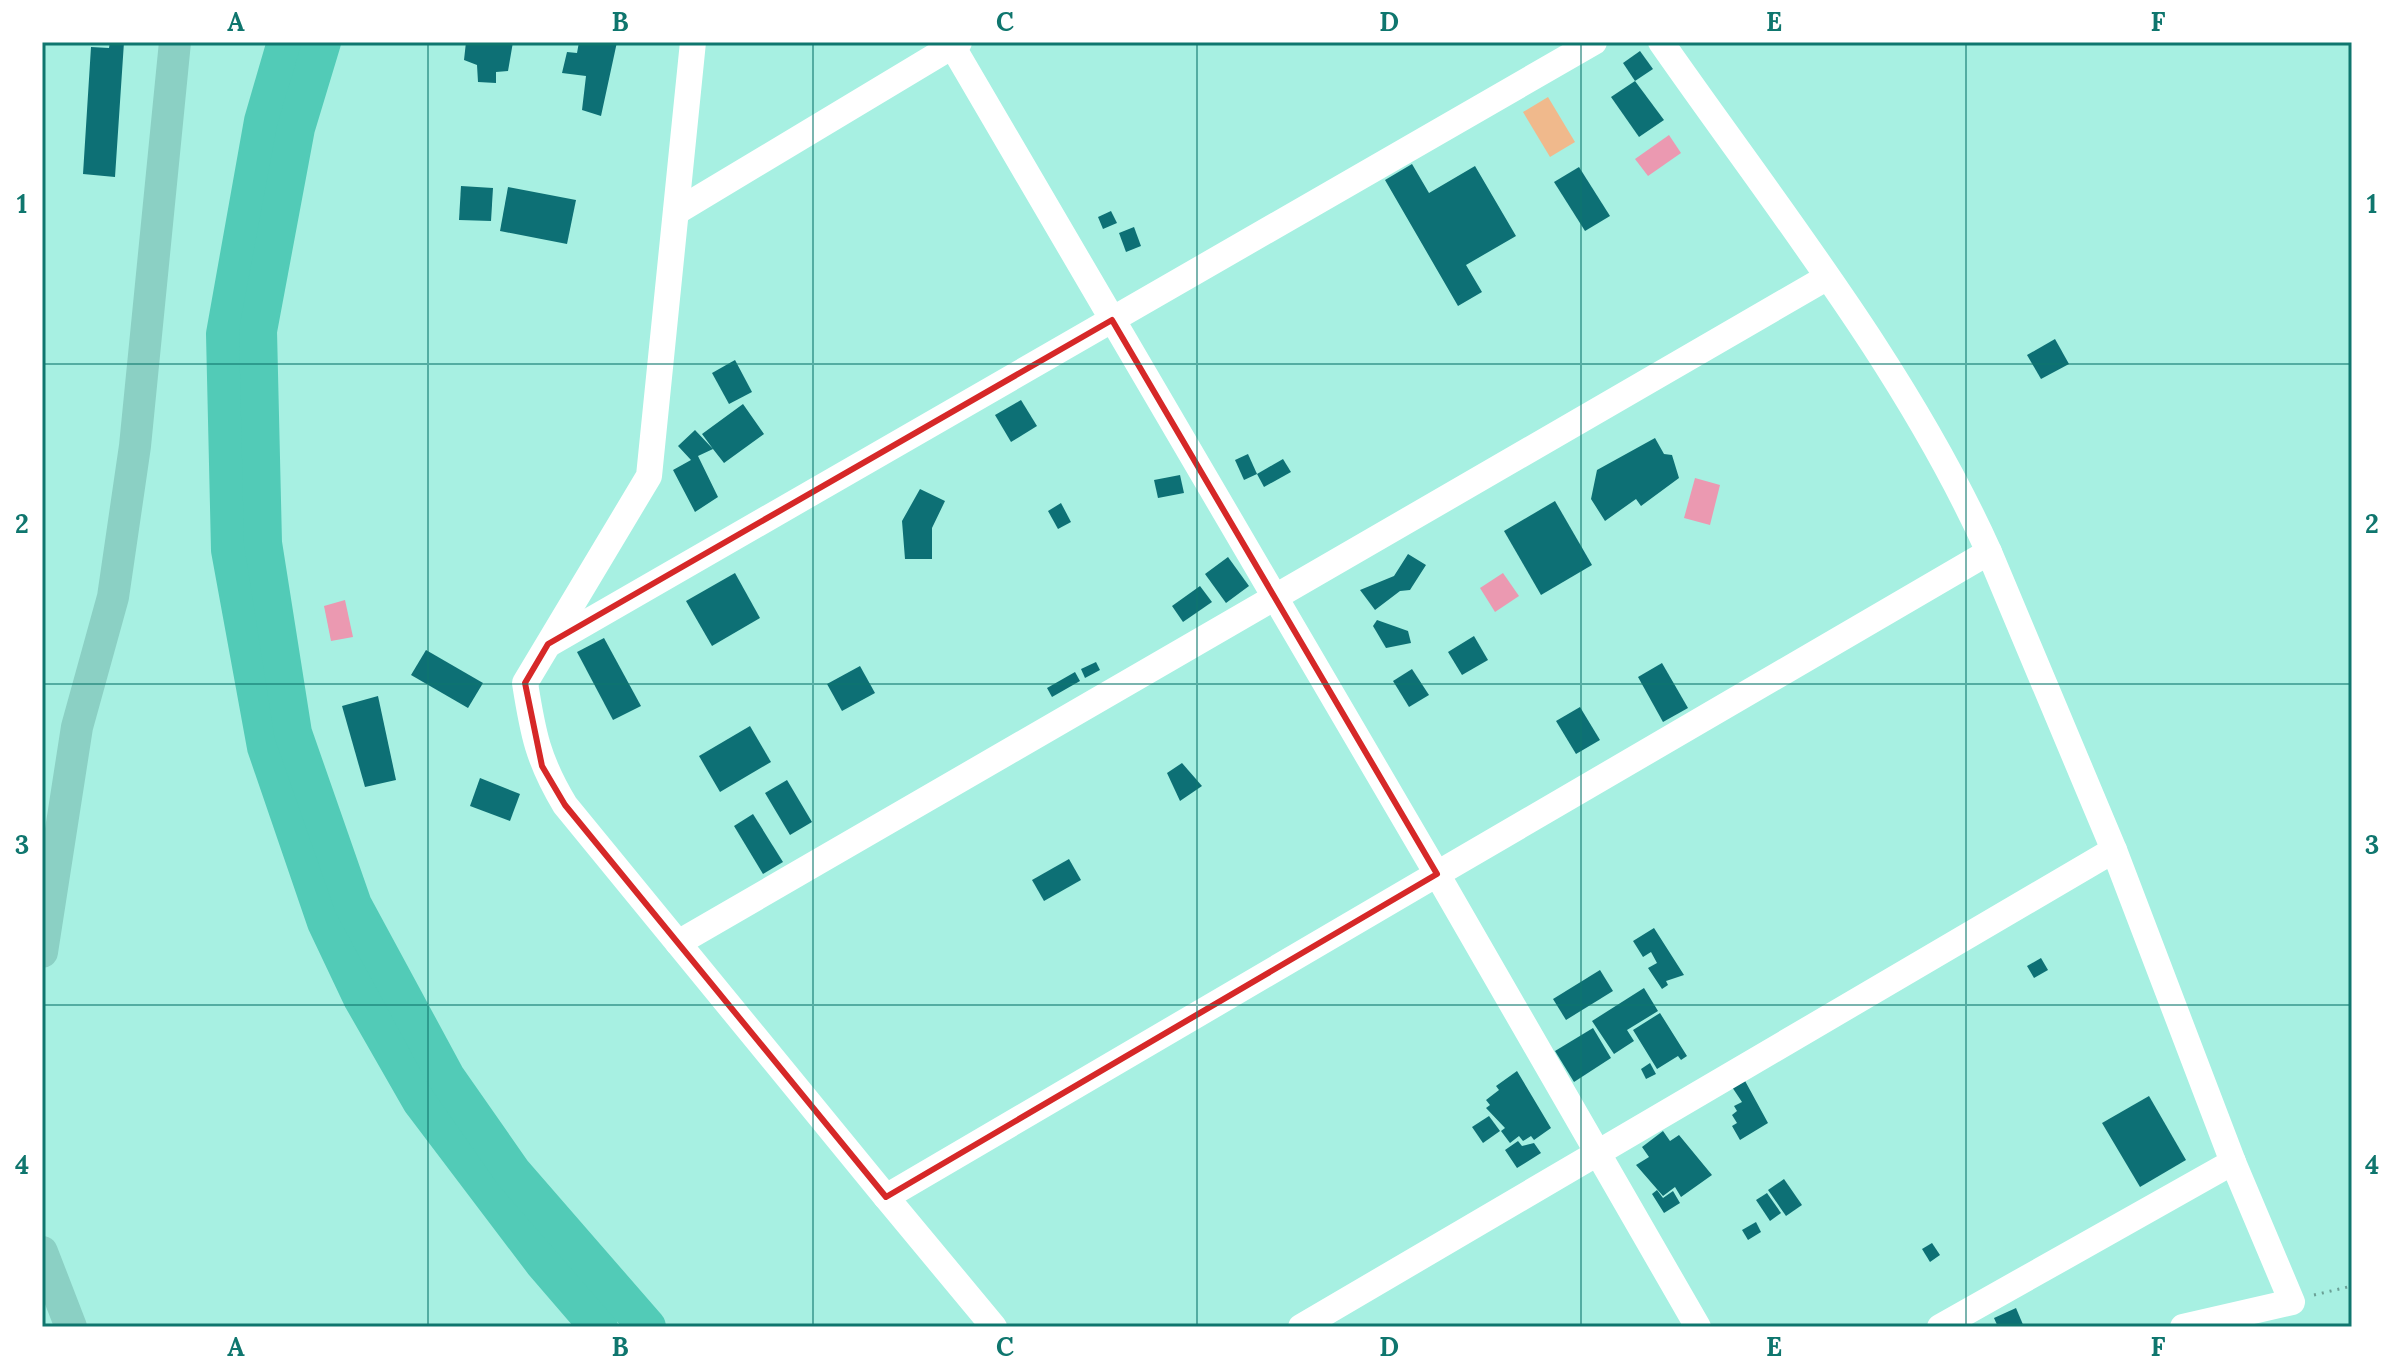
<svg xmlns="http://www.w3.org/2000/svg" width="2394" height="1369" viewBox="0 0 2394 1369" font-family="Lora,serif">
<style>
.green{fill:#f0b98c}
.water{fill:#eb99b1}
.building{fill:#0d7075}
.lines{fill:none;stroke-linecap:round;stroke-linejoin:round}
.path{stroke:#6aa096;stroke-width:3;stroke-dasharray:2 6;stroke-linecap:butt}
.minor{stroke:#fff;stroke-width:26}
.major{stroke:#8bd0c4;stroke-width:32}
.highway{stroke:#52cbb7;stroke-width:38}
.marked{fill:none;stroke:#d62828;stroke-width:6;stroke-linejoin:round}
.grid{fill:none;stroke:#0f766e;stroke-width:2;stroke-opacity:0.55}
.neatline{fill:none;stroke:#0f766e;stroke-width:3}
.grid-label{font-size:26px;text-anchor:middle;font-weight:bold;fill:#0f766e}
</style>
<rect width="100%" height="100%" fill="#a7f0e2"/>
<!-- green -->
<polygon class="green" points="1548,97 1575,142 1550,157 1523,112"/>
<!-- water -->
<g class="water">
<polygon points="1669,135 1681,153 1648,176 1635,159"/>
<polygon points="1695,478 1720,485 1710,525 1684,518"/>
<polygon points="1503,573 1519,596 1495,612 1480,588"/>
<polygon points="345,600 353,637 331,641 324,606"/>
</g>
<!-- building -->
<g class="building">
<polygon points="110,42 124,42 115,177 83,174 91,47 109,48"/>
<polygon points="466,42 513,42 508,71 496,72 496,83 478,82 477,65 464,60"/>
<polygon points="579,42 617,42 601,116 582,110 586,76 562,73 567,52 577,53"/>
<polygon points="1640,51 1653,69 1635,81 1623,63"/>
<polygon points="1635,81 1664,120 1639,137 1611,97"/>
<polygon points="1412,164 1429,193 1475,166 1516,236 1466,265 1482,292 1458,306 1385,180"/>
<polygon points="1579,167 1610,216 1585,231 1554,182"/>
<polygon points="461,186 493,188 491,221 459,220"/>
<polygon points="508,187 576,200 567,244 500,231"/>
<polygon points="1111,211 1117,223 1103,229 1098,217"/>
<polygon points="1134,227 1141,246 1126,252 1119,233"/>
<polygon points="2055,339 2069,364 2041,379 2027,355"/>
<polygon points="735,360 752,392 729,404 712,373"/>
<polygon points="1021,400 1037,426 1011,442 995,415"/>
<polygon points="743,404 764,434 724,463 713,449 698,456 718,497 695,512 673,470 691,460 678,446 695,430 713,449 702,434"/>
<polygon points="1655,438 1664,454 1672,455 1679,478 1641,506 1636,499 1605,521 1591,499 1597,470"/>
<polygon points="1248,454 1257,474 1244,480 1235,460"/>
<polygon points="1283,459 1291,472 1264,487 1257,474"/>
<polygon points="1180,475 1184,493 1158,498 1154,480"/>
<polygon points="920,489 945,501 932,528 932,559 905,559 902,521"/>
<polygon points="1555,501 1592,565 1541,595 1504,531"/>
<polygon points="1061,503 1071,522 1058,529 1048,511"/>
<polygon points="1408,554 1426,565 1410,590 1400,591 1375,610 1360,590 1394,576"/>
<polygon points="1228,557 1249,586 1226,603 1205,574"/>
<polygon points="735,573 760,618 712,646 686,601"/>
<polygon points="1200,586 1212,602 1183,622 1172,606"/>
<polygon points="1377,620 1408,631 1411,643 1386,648 1373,626"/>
<polygon points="1474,636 1488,660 1462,675 1448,652"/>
<polygon points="604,638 641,706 613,720 577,652"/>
<polygon points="426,650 483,683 468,708 411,675"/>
<polygon points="1096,662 1100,670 1085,678 1081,669"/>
<polygon points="1662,663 1688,708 1663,722 1638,677"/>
<polygon points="860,666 875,693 842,711 827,684"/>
<polygon points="1412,669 1429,695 1409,707 1393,681"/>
<polygon points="1075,672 1080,681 1052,697 1047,688"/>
<polygon points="378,696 396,780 365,787 342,706"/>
<polygon points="1580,707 1600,740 1576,754 1556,721"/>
<polygon points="750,726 771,762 720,792 699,756"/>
<polygon points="1182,763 1202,786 1180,801 1167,773"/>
<polygon points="480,778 520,794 510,821 470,806"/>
<polygon points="787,780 812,822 790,835 765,793"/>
<polygon points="753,814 783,862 763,874 734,826"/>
<polygon points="1069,859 1081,880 1044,901 1032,880"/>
<polygon points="1654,928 1684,975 1666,981 1668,985 1662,989 1648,968 1657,963 1651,952 1643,957 1633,941"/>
<polygon points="2041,958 2048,970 2034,978 2027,966"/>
<polygon points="1600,970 1613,991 1566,1020 1553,999"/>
<polygon points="1644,988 1658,1011 1627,1030 1634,1041 1614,1054 1592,1021"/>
<polygon points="1660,1013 1687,1056 1681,1060 1678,1056 1657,1069 1633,1030"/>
<polygon points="1593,1028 1611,1058 1574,1082 1555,1051"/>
<polygon points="1650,1063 1656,1074 1646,1079 1641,1069"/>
<polygon points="1517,1071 1551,1128 1534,1140 1531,1136 1523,1141 1519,1136 1510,1143 1501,1131 1505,1128 1486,1108 1490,1105 1486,1100 1499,1090 1496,1086"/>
<polygon points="1744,1079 1768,1123 1740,1140 1732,1126 1737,1123 1732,1115 1737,1111 1734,1106 1742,1102 1732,1087"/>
<polygon points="2149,1096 2186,1160 2140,1187 2102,1123"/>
<polygon points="1489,1116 1500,1131 1483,1143 1472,1127"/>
<polygon points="1663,1131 1670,1141 1679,1135 1712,1175 1681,1197 1675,1187 1663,1196 1636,1165 1649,1157 1642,1147"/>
<polygon points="1518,1141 1522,1146 1534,1143 1541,1153 1517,1168 1505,1150"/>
<polygon points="1784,1179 1802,1205 1786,1216 1768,1190"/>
<polygon points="1657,1190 1663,1198 1673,1191 1680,1203 1664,1213 1652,1194"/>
<polygon points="1767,1193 1781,1213 1770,1221 1756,1200"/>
<polygon points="1756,1222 1761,1232 1748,1240 1742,1230"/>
<polygon points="1932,1243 1940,1255 1930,1262 1922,1249"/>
<polygon points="2016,1308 2024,1327 1998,1327 1994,1318"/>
</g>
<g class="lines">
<!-- path -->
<polyline class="path" points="2314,1295 2352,1286"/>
<!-- minor -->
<g class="minor">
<path d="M693,42L649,476L525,683C533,734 538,760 565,805L886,1197"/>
<polyline points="950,42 1437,874 1989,552 2114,850"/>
<path d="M1661,42C1776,207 1906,368 1989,552"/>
<polyline points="676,212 959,42"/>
<polyline points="551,643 1594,42"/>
<polyline points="678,943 1826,278"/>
<polyline points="994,1327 886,1197 1437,874 1698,1327"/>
<polyline points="1301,1327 2114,850 2233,1162 2292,1302 2183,1327"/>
<polyline points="1940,1327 2233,1162"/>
</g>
<!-- major -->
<g class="major">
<polyline points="42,952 77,727 113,597 135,446 175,42"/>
<polyline points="42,1252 71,1327"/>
</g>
<!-- highway -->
<g class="highway">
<polyline points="286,42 263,121 225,334 230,550 266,747 326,922 362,998 421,1101 543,1262 599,1327"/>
<polyline points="322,42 296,128 258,331 263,543 293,733 353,905 446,1077 513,1173 647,1327"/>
</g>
</g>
<!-- marked area -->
<path class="marked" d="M1112,320L1437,874L886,1197L565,805L542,766L525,683L548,644Z"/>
<!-- grid -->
<path class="grid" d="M428,42V1327M813,42V1327M1197,42V1327M1581,42V1327M1966,42V1327M42,364H2352M42,684H2352M42,1005H2352"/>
<!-- border -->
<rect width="2394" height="1369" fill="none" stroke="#ffffff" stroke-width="88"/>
<rect x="44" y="44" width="2306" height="1281" class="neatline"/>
<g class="grid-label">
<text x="236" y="31">A</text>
<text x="620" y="31">B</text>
<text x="1005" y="31">C</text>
<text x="1389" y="31">D</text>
<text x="1774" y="31">E</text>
<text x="2158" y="31">F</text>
<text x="22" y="213">1</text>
<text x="2372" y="213">1</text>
<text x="22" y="533">2</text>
<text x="2372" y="533">2</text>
<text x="22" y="854">3</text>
<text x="2372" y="854">3</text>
<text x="22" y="1174">4</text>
<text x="2372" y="1174">4</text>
<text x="236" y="1356">A</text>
<text x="620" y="1356">B</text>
<text x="1005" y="1356">C</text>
<text x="1389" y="1356">D</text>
<text x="1774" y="1356">E</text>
<text x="2158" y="1356">F</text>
</g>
</svg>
